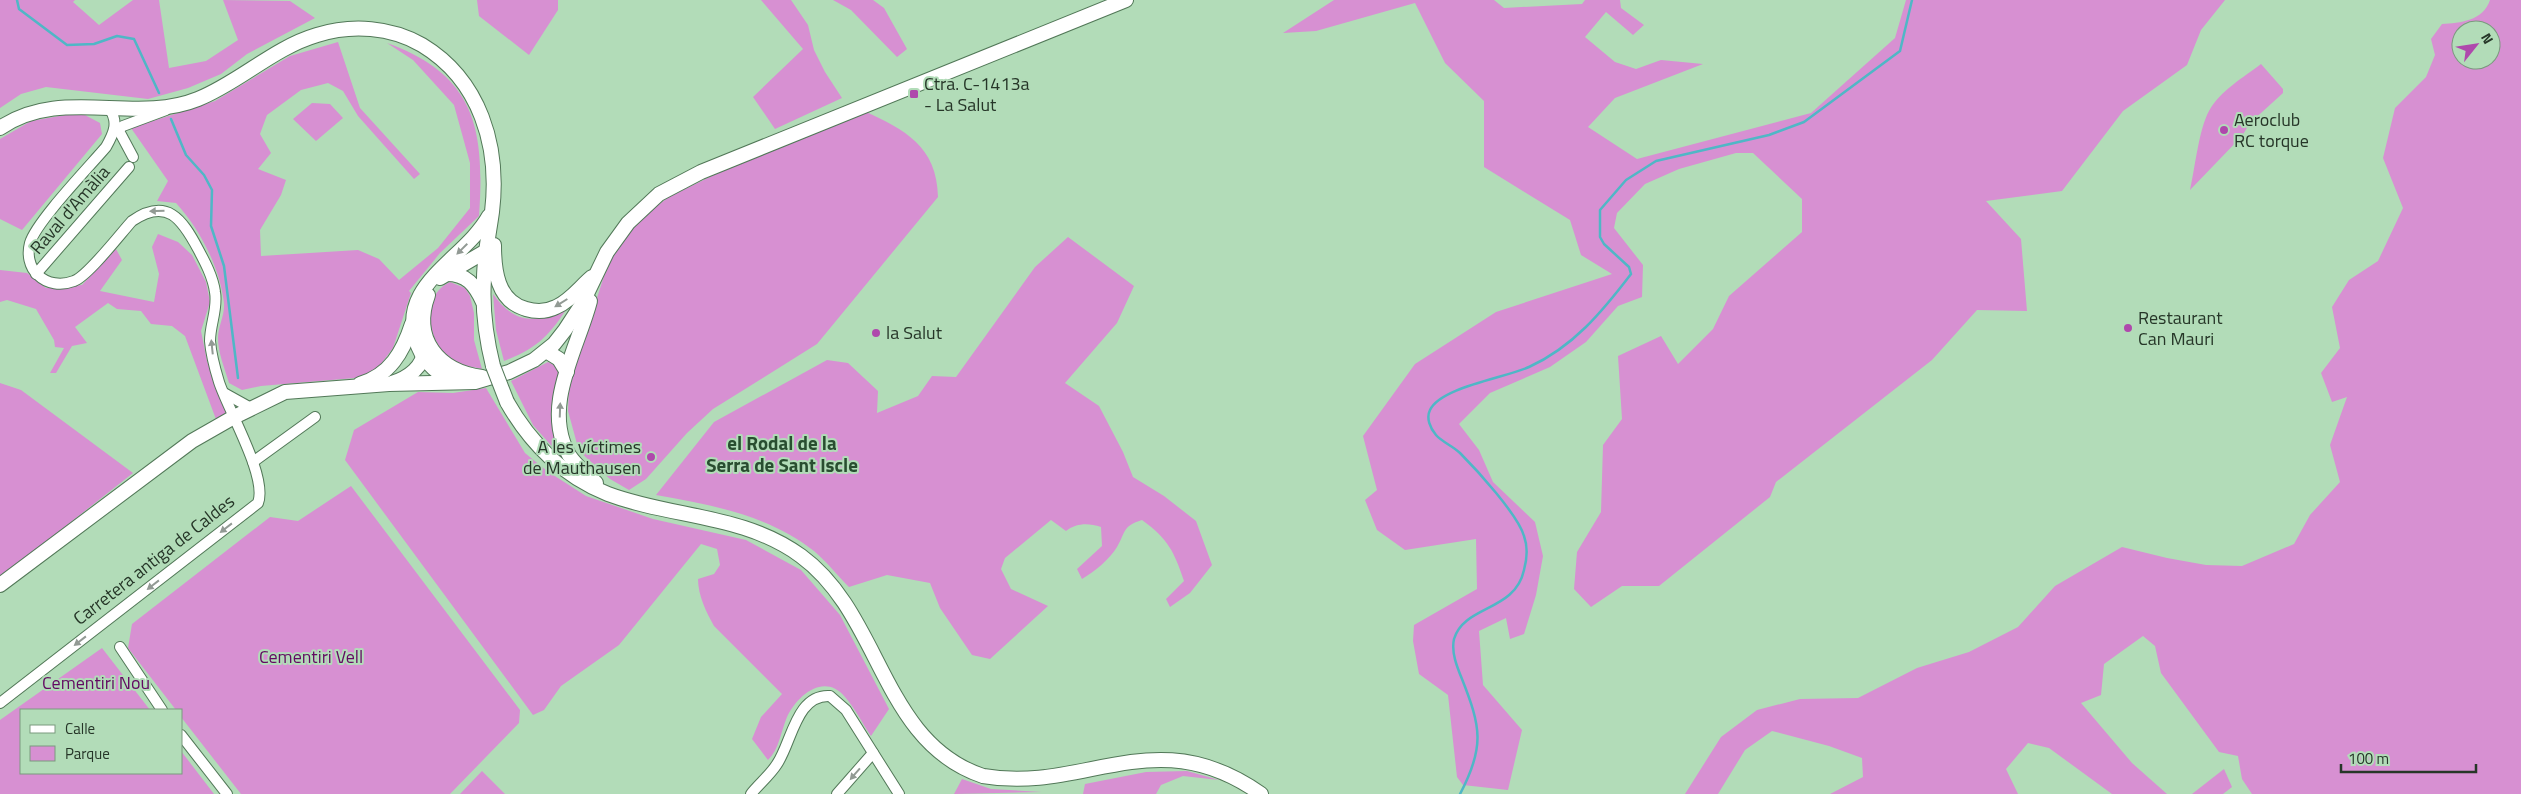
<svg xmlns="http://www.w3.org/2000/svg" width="2521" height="794" viewBox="0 0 2521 794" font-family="'Titillium Web',sans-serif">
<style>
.green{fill:#d790d2;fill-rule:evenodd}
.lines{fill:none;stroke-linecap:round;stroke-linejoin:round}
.stream{stroke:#4fb7c6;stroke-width:2.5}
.street-casing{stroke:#527858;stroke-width:12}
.secondary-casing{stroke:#527858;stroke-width:16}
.street{stroke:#fff;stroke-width:10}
.secondary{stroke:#fff;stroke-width:14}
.secondary-bridge-casing{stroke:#527858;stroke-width:16;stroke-linecap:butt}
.secondary-bridge{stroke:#fff;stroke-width:14}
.oneway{fill:#929a94}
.poi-dot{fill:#af48ac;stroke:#b2dcb8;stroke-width:2}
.labels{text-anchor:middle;stroke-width:4;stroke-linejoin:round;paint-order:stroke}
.poi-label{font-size:18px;fill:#263628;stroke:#b2dcb8;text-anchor:start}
.street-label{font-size:18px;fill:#263628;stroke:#b2dcb8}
.park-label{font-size:18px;fill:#630962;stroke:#b2dcb8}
.neighbourhood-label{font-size:19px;font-weight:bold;fill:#294e30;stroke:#b2dcb8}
</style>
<rect width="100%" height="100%" fill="#b2dcb8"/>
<!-- green -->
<g class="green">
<polygon points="0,0 75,0 73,2 99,25 133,0 159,0 169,68 206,61 238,40 223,0 290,1 315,18 247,54 221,74 188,88 148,99 46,87 21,94 0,108"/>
<polygon points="477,0 558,0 558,10 529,55 479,16"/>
<polygon points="761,0 791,0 808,25 814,50 825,72 842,98 775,129 753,97 803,49"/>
<polygon points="833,0 873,0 884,8 907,49 897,57 851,10"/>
<polygon points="1334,0 1494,0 1504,8 1582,4 1585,0 1620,0 1621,8 1644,25 1633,35 1606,12 1585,37 1615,62 1636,69 1661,60 1703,64 1615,98 1588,127 1637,159 1811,113 1895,38 1906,0 2225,0 2201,30 2187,65 2123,111 2062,191 1986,201 2021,239 2027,311 1977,310 1932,360 1776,482 1770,497 1659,586 1622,586 1591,607 1574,589 1577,552 1601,512 1603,445 1622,419 1618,356 1661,336 1678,364 1713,329 1729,296 1802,232 1802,199 1753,153 1736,153 1679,169 1645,184 1617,213 1614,228 1643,265 1642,297 1618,306 1586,342 1550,367 1490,393 1459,424 1479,450 1493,482 1535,522 1543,556 1536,595 1524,634 1510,639 1506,618 1479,631 1483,685 1522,730 1508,790 1463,785 1457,777 1448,695 1419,674 1413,641 1414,625 1477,589 1476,539 1405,550 1377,530 1365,500 1377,490 1363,436 1415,364 1496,312 1612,274 1581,255 1570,220 1484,167 1484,101 1445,63 1415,3 1316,31 1283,33"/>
<path d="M2490,0H2521V794H2252L2242,779L2238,756L2219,752L2161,673L2155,646L2143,636L2104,664L2101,695L2081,703L2132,763L2167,794H2112L2049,748L2028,743L2006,769L2018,794H1830L1863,777L1862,758L1829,746L1772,731L1745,750L1718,794H1685L1721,737L1757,710L1800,699L1858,698L1917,668L1969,652L2018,627L2055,586L2122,547L2167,558L2206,565L2242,566L2294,544L2310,515L2340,482L2330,445L2347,397L2332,402L2321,373L2340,348L2332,307L2349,280L2378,261L2403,208L2383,158L2395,108L2426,77L2435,55L2431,39L2442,24C2460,23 2483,21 2490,0ZM2461,30H2491V60H2461Z"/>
<path d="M338,42L360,108L420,174L414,179L358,116L343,91L328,83L301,90L267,115L260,134L271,153L258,169L286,180L281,195L260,230L261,256L358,250L379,259L399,280L438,248L470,208V163L454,105L413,60L387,43C476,75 485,130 479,216L440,253L409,291L411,293L393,348L381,364L370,373L355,378L261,386L242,390L229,383C225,369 218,353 218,338C218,326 225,315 224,303C220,268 200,229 176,203L157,201L168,181L131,128L215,101L290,56Z"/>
<path d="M2261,64L2283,89V93L2250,123L2242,136L2190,190C2195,168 2199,129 2209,111C2220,91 2244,77 2261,64Z"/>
<polygon points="312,103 330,104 343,118 316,141 293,119"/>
<path d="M864,111C905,130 937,146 938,197L817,344L713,409L687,433L646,479L629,490L610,479L579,451L568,411L569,386L604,276L613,256L632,229L650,211L669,197L726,169Z"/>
<polygon points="83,114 100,123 102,134 22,230 0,219 0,139 31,121 65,115"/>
<polygon points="158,234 178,242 192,255 206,282 210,302 201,331 207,361 227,414 217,422 185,336 172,326 151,324 141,311 117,309 108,303 75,327 87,343 72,346 56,373 50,373 64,348 55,347 54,340 36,309 7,300 0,302 0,270 27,273 46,288 82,285 116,249 122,260 100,291 154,302 159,274 152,247"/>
<path d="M1068,237L1134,286L1117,323L1065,383L1099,406L1123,452L1133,477L1164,496L1196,521L1212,565L1190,593L1170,607L1166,599L1184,581C1174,551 1168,539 1142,520C1122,526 1126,532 1117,547C1110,559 1094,572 1082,579L1077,569L1102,546L1101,527C1088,523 1077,523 1066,531L1051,520L1005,558L1001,569L1011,589L1048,606L990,659L972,655L940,608L930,583L887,575L849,587C837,575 826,561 814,551C768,515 712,505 656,495L714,422L827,360L848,363L878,391L877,413L918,396L932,376L956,377L1035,267Z"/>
<path d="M450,282L465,288L470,296L474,313V340L482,369C473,367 460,366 452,360C428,344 419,296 450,282Z"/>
<path d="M493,294C516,326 537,324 569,305C550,335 538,348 504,361L496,330Z"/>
<polygon points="548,362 556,366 559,374 554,429 563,459 533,425 511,381"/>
<polygon points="0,383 21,390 133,473 0,578"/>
<path d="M486,388L525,453L547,471L586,496L653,519L746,540L801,570L840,615L889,709L871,736C862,723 855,708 845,697C824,672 797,696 787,717C781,731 779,750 768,760L752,739L761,717L782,694L714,626C706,612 698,595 698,579L714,574L720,565L717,549L701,544L619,645L561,686L544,710L533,715L345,460L354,430L418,392L453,393Z"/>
<polygon points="351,486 520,710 519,723 450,794 241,794 181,717 181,710 176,710 128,648 132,624 270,517 298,521"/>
<polygon points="102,648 150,710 21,710 21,773 181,773 181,751 214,794 0,794 0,720"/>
<polygon points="2224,769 2232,787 2223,794 2192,794"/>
<polygon points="482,771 505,794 460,794"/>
<polygon points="1187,771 1219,780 1183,776 1161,785 1156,794 1083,794 1085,784 1146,772"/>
<polygon points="962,779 991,789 1042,792 954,794"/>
</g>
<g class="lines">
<!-- stream -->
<g class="stream">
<polyline points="17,0 19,9 67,45 94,44 117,36 134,39 159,93"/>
<polyline points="171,119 186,155 204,175 212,190 211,226 224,266 238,378"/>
<path d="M1460,794C1485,747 1481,727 1462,679C1457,667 1451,652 1454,639C1464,605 1515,612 1524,570C1527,559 1528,547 1524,536C1518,515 1477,470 1460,453C1453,446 1442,442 1436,435C1430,428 1426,418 1430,410C1441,387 1505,378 1529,367C1573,347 1602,312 1631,274L1629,267L1604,244L1600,237V210L1626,180L1656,161L1769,135L1804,122L1900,51L1912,0"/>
</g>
<defs>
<g id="street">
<polyline points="118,129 133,157"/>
<polyline points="114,132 123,126 166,110"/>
<polyline points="36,274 129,167"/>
<polyline points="224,393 251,408"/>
<polyline points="253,462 315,417"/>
<polyline points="120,647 162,710"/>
<path d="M0,703L258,503C268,477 228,410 219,382C215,369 211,354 210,341C210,324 218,309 215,292C213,277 205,262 198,249C182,219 167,197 132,221C121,233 88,276 74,281C61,286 47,284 38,275C29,267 27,254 30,243C36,222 89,167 106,147C114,133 119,122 109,108"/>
<polyline points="181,735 227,794"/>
<path d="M751,794C759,784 770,775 777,764C792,742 796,694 830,696L846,710L899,794"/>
<polyline points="837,794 873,753"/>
</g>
<g id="secondary">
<path d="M0,128C61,86 134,125 198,99C240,82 273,48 317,35C352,24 391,27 422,45C480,80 500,146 492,212C489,234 484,256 484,279C482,309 486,338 493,366"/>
<path d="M494,245C494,270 497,301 526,309C536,312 546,312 556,307C570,301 580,287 592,277"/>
<path d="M447,274C467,274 475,285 483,302"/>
<polyline points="440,278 486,251"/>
<path d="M428,295C412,339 438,371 482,377"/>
<path d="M590,301C578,348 541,407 569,455C576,466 587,474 596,483"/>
<polyline points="546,351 559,359 567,372"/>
<path d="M456,382C439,376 425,363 418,346C394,285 464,261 489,216"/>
<path d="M392,383C408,378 424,367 424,349"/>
<path d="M360,384C390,375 403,352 412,324"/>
<path d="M507,402C530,443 564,477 608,494C672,518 744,514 801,556C882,615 881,742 983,776C1085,794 1155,719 1261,794"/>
<polyline points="0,585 192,441 234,417 285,392 389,384 475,382 509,372 534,360 554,344 565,330 582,304 607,252 628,223 659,194 701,172 1126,0"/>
</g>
</defs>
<!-- street casing -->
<use href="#street" class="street-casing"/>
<!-- secondary casing -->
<use href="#secondary" class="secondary-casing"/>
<!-- street -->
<use href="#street" class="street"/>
<!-- secondary -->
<use href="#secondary" class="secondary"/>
<defs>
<polyline id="secondary-bridge" points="493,366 507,402"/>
</defs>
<!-- secondary-bridge casing -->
<use href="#secondary-bridge" class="secondary-bridge-casing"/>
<!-- secondary-bridge -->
<use href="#secondary-bridge" class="secondary-bridge"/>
</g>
<!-- one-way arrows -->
<defs><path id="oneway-solid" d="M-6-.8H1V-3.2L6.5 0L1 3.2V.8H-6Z" transform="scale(1.25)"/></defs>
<g class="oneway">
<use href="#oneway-solid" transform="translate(157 211) rotate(178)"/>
<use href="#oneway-solid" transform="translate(462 249) rotate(135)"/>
<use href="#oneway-solid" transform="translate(561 303) rotate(148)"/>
<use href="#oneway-solid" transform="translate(212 347) rotate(-96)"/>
<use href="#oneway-solid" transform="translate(560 410) rotate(-88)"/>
<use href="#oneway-solid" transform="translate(226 528) rotate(142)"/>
<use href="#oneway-solid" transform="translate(153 585) rotate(142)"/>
<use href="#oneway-solid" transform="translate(80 641) rotate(142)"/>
<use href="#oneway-solid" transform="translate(855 774) rotate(131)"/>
</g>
<!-- markers -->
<g class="poi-dot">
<rect x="909" y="89" width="10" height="10" rx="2.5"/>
<circle cx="2224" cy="130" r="5"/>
<circle cx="2128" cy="328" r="5"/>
<circle cx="876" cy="333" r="5"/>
<circle cx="651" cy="457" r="5"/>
</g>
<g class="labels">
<!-- poi labels -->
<g class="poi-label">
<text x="924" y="90">Ctra. C-1413a<tspan x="924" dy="21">- La Salut</tspan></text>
<text x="2234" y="126">Aeroclub<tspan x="2234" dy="21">RC torque</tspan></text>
<text x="2138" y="324">Restaurant<tspan x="2138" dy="21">Can Mauri</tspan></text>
<text x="886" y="339">la Salut</text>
<text x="641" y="453" text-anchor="end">A les víctimes<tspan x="641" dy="21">de Mauthausen</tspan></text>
</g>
<!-- street labels -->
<g class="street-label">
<text transform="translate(70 210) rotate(-49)" y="6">Raval d'Amàlia</text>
<text transform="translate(154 560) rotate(-38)" y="6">Carretera antiga de Caldes</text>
</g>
<!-- park labels -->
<g class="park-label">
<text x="311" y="663">Cementiri Vell</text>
<text x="96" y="689">Cementiri Nou</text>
</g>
<!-- neighbourhood labels -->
<g class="neighbourhood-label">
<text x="782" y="450">el Rodal de la<tspan x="782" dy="22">Serra de Sant Iscle</tspan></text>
</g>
</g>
<!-- legend -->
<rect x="20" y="709" width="162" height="65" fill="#b2dcb8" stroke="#7a9a7e"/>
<rect x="30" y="725" width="25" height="8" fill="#ffffff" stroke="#7a9a7e"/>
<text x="65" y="734" font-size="15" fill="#263628">Calle</text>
<rect x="30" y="746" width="25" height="15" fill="#d790d2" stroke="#7a9a7e"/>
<text x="65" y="759" font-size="15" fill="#263628">Parque</text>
<!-- north arrow -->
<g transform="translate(2476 45) rotate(60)"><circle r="24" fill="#b2dcb8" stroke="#7a9a7e"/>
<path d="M0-4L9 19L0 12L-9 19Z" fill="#af48ac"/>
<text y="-8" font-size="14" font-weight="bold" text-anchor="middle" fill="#263628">N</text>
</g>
<!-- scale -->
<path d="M2341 764v8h135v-8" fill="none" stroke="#263628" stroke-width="2.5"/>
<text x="2348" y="764" font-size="15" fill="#263628" stroke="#b2dcb8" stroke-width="4" paint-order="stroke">100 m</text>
</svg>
